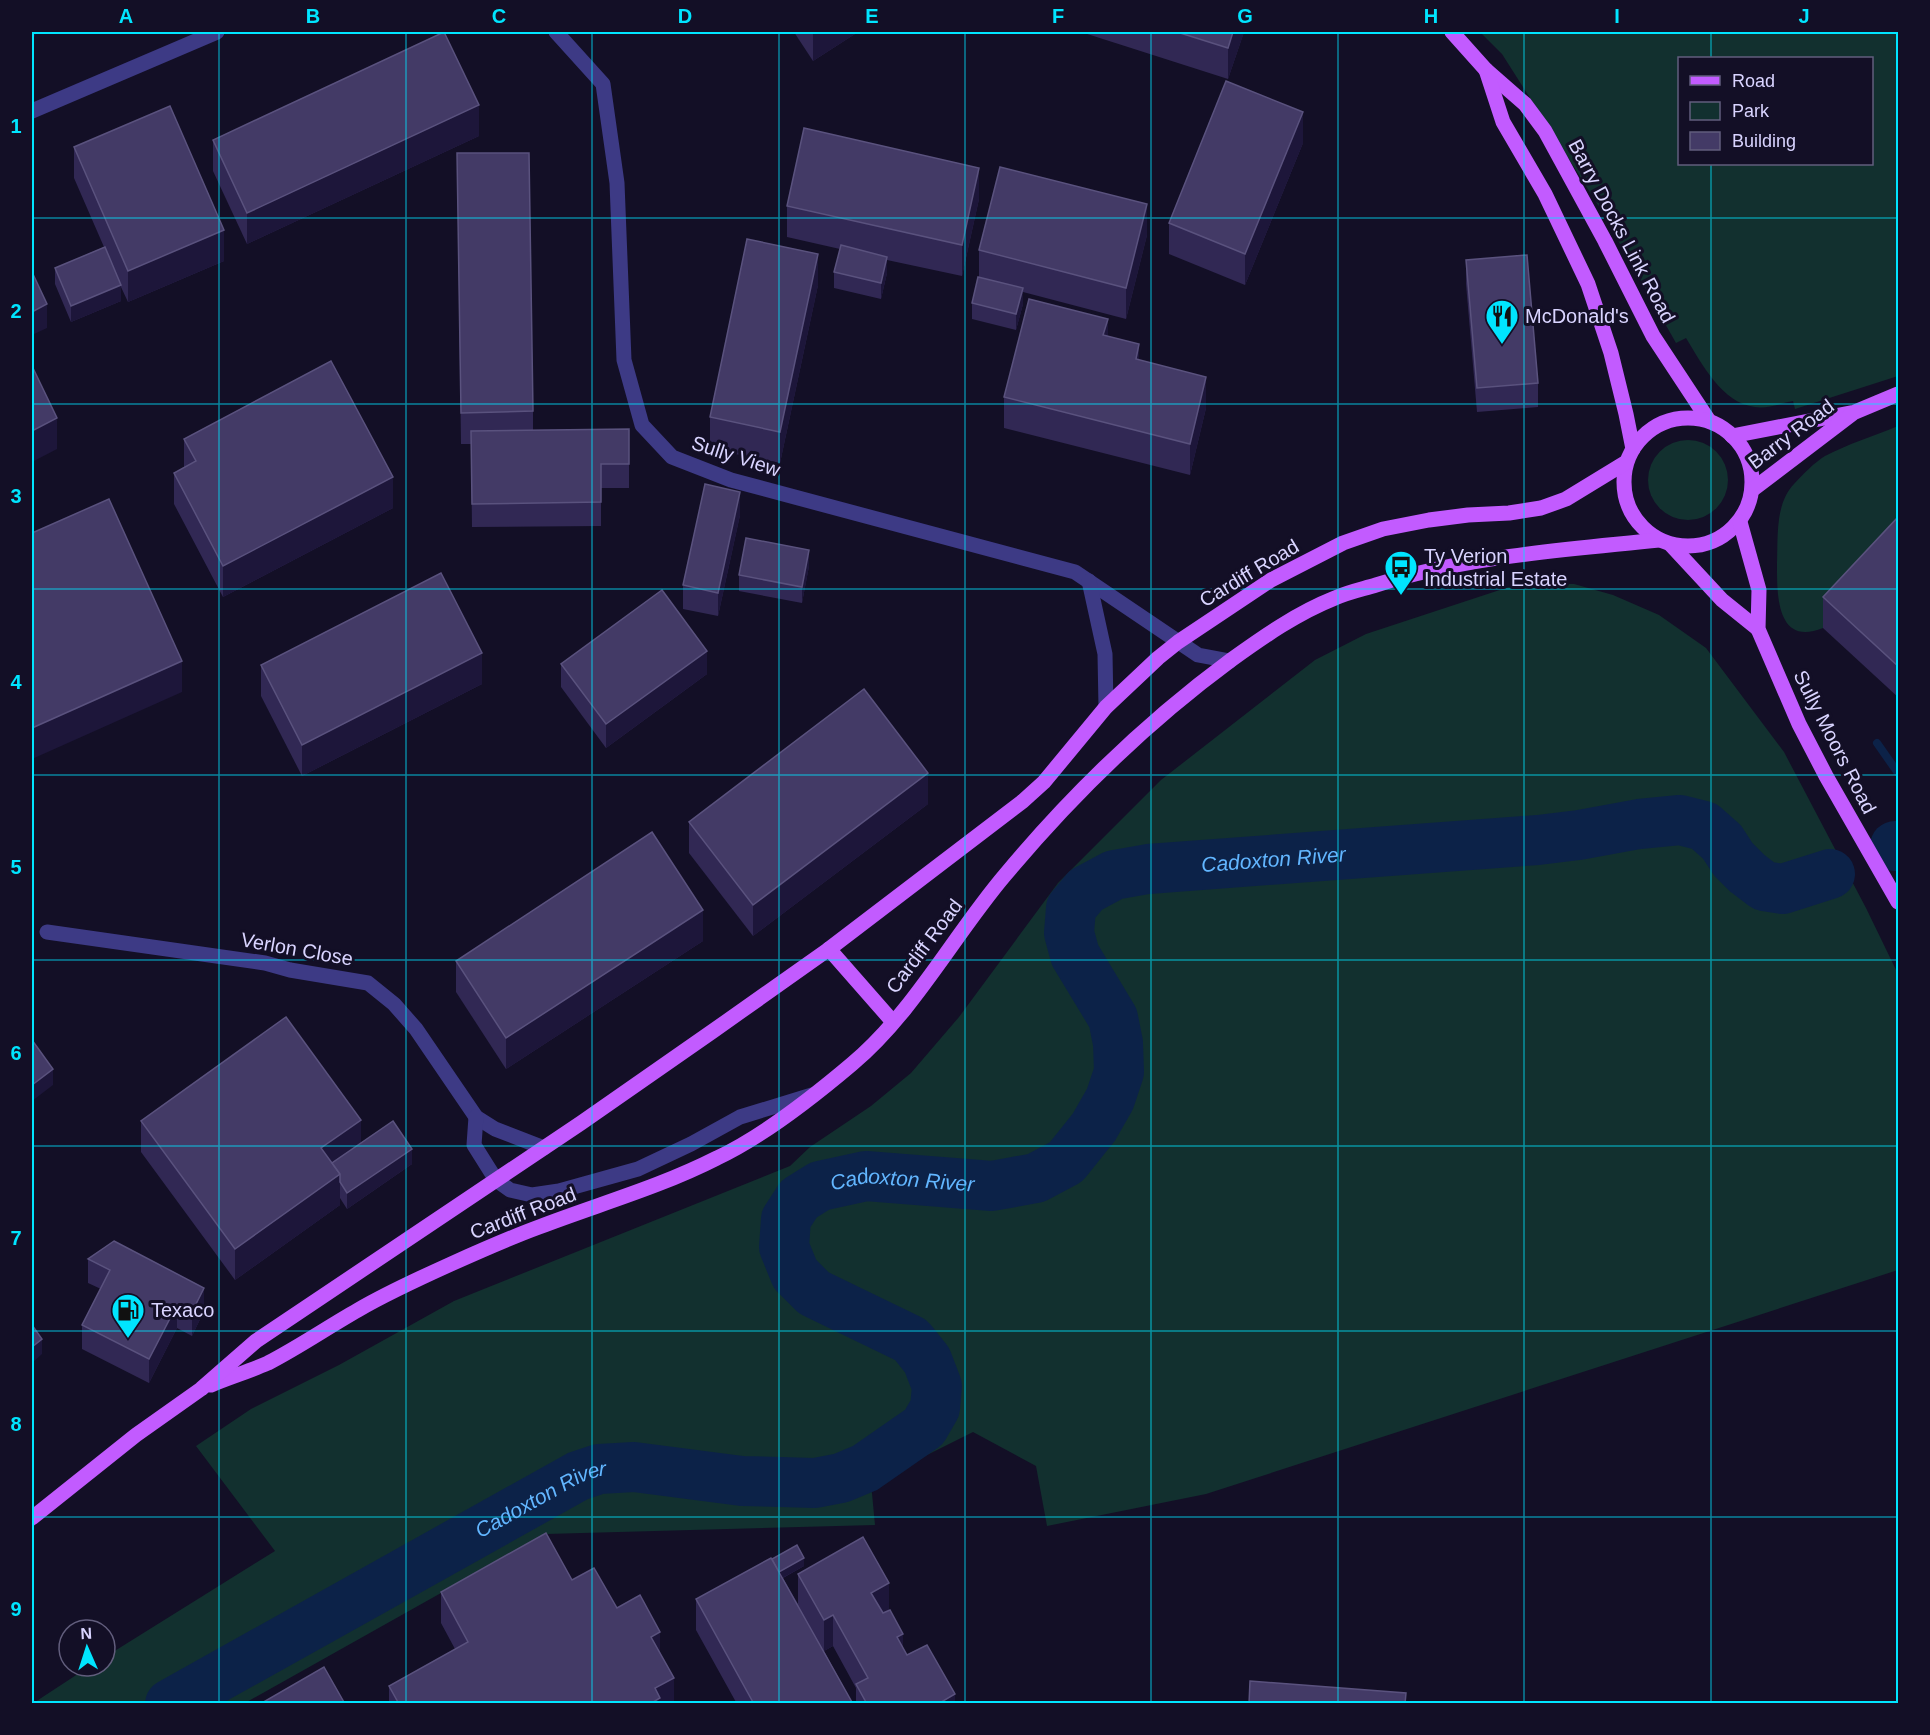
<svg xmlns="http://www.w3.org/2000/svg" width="1930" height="1735" viewBox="0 0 1930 1735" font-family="Helvetica,sans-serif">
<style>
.green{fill:#12302f;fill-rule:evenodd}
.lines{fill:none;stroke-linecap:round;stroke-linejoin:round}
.stream{stroke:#0c2248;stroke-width:8}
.river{stroke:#0c2248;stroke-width:50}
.minor{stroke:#3d3a85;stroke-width:15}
.major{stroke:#c25bff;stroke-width:15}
.wall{fill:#312854}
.shaded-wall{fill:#1d163a}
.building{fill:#433a66;stroke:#5a527e;stroke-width:1.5}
.grid{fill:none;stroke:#00e5ff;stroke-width:1.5;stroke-opacity:0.55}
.labels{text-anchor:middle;stroke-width:6;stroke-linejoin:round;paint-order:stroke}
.street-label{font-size:20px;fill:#d9d4ff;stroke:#130f26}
.poi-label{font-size:20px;fill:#d9d4ff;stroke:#130f26;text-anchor:start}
.water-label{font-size:21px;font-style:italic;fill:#62b6ff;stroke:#130f26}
.neatline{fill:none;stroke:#00e5ff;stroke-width:2}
.grid-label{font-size:20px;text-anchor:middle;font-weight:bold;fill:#00e5ff}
</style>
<rect width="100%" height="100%" fill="#130f26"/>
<!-- green -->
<g class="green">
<path d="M1480,32H1898V376L1795,409L1793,401C1782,403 1767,409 1755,407C1722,403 1702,364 1686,338L1676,343L1598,205L1502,54ZM1680,58H1872V164H1680Z"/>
<path d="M1898,426V547L1823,628C1776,647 1777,594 1777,563C1778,537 1775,504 1794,484C1802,475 1815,462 1825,456C1848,444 1874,436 1898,426Z"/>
<circle cx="1688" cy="480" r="40"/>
<polygon points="1536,583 1574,584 1613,595 1659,615 1706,648 1784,752 1866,908 1898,974 1898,1270 1206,1494 1047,1526 1036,1466 973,1432 871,1483 875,1525 546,1534 245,1703 32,1704 90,1666 105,1666 105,1657 275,1551 196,1446 251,1409 339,1365 454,1301 790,1166 810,1147 871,1106 911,1073 959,1017 1058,883 1161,780 1315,660 1366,634 1518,584"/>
</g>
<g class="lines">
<!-- stream -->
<polyline class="stream" points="1877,743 1898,773"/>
<!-- river -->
<g class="river">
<polyline points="1895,846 1898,846"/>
<path id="s1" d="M170,1704L578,1476L599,1469L634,1467L742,1481L815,1483L841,1478L865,1468L924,1427L935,1408L937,1386L927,1360L911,1340L814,1293L795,1274L784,1247L786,1219L799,1199L820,1186L866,1176L992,1186L1036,1178L1066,1162L1094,1127L1110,1099L1119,1072L1118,1043L1113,1018L1075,955L1069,933L1071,908L1086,890L1114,875L1148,869L1538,840L1579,835L1639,824L1680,820L1704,826L1722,842L1733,859L1747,873L1764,886L1783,889L1830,874"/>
</g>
<!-- minor -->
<g class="minor">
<polyline points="556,32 603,84 617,183 624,360 642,425 672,457 731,480 1075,572 1198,655 1230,661"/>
<polyline points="32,111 217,32"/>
<polyline points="1089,581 1105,654 1106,707"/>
<polyline points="47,932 265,963 290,970 368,983 394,1004 416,1029 476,1117 495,1129 544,1148"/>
<polyline points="476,1117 474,1145 496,1180 510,1190 532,1195 559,1191 638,1169 691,1144 740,1117 812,1095"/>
</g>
<!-- major -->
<g class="major">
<polyline points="1452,32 1486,70 1525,104 1545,131 1605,241 1653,336 1709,421"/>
<polyline points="1486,70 1503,122 1545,194 1588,284 1611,353 1626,414 1633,449"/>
<circle cx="1688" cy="482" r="64"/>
<polyline points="1732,436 1855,412 1898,394"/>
<polyline points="1752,490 1852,414"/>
<polyline points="1740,522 1759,590 1758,629 1799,724 1826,776 1898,902"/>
<polyline points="1670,544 1722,600 1758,629"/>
<polyline points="829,949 893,1022"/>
<path d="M211,1385C230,1377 250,1371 268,1363C299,1347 328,1327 358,1310C387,1293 420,1278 451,1264C480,1251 509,1238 539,1227C599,1204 660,1187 717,1158C764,1136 813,1097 852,1064C913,1013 954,935 1005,875C1071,796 1147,722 1231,660C1263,637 1297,613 1335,598C1348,592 1363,589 1376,585C1468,556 1564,550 1659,540"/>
<polyline points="32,1518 136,1435 201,1389 256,1341 581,1123 713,1031 829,949 1023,801 1044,782 1106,707 1158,658 1178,642 1271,580 1343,543 1383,529 1429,520 1468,515 1509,513 1541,508 1566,499 1625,463"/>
</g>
</g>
<!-- wall -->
<g class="wall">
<polygon points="794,32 858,32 813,61"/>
<polygon points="1081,32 1244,32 1228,79"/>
<polygon points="479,136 247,244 213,171 213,140"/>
<polygon points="1303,143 1245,285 1169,254 1169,223"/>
<polygon points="74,147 224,261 128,302 121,287 121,301 71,322 55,284 55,268 104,247 74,178"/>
<polygon points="457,153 533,411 533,430 629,429 629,488 601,488 601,526 472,527 471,444 461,444"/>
<polygon points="979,199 962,276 887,260 887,273 881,299 834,288 834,272 840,249 787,237 787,206"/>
<polygon points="1147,235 1126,319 1023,292 1023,304 1016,330 972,319 972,303 979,277 979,250"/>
<polygon points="1466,260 1538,383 1538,407 1477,412 1466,284"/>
<polygon points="818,285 780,463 710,449 710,417"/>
<polygon points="1108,336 1139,360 1206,408 1190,475 1004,428 1004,397"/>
<polygon points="184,439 393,508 223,597 174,504 174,473 184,467"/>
<polygon points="740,515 718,616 683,609 683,585"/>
<polygon points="1899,516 1899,698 1823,628 1823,597"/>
<polygon points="809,566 802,603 739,591 739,575"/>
<polygon points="561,664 707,674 606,748 561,687"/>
<polygon points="261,665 482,684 302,776 261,696"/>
<polygon points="928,804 753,936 689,853 689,822"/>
<polygon points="703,941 506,1069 456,992 456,961"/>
<polygon points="141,1121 361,1144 412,1164 347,1209 340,1198 340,1205 235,1280 141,1152"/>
<polygon points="88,1259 204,1311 192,1336 177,1328 149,1383 82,1349 82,1325 101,1289 88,1283"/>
<polygon points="772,1559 804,1566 783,1578 798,1604 798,1574 889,1610 903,1648 907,1655 955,1704 856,1704 856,1688 833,1646 824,1651 853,1704 737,1704 696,1630 696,1599"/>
<polygon points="572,1580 617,1608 660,1653 674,1704 389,1704 389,1686 455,1649 441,1623 441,1592"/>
</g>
<!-- shaded-wall -->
<g class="shaded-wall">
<polygon points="32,32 37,32 32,41"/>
<polygon points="813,32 858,32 813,61"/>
<polygon points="1233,32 1244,32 1228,79 1228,48"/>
<polygon points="479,105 479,136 247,244 247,213"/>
<polygon points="1303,112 1303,143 1245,285 1245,254"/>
<polygon points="979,168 979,199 962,276 962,245"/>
<polygon points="1147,204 1147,235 1126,319 1126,288"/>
<polygon points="224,230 224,261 128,302 128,271"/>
<polygon points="818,254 818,285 780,463 780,432"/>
<polygon points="887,257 887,273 881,299 881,283"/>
<polygon points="121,285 121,301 71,322 71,306"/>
<polygon points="1023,288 1023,304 1016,330 1016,314"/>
<polygon points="47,304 47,328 32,335 32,312"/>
<polygon points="1108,319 1108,350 1103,335"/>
<polygon points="1139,344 1139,375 1136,359"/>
<polygon points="1206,377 1206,408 1190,475 1190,444"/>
<polygon points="57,418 57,449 32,462 32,431"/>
<polygon points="393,477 393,508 223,597 223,566"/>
<polygon points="740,492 740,515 718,616 718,593"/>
<polygon points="809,550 809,566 802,603 802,587"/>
<polygon points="707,651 707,674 606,748 606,724"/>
<polygon points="482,653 482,684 302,776 302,745"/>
<polygon points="182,661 182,692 32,759 32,728"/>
<polygon points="928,773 928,804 753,936 753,905"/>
<polygon points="703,910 703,941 506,1069 506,1038"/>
<polygon points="53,1069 53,1085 32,1101 32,1085"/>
<polygon points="361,1120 361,1151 333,1171 321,1148"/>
<polygon points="412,1149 412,1164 347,1209 347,1193"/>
<polygon points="340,1174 340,1205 235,1280 235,1249"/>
<polygon points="204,1288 204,1311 192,1336 192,1312"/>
<polygon points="177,1305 177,1328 149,1383 149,1359"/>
<polygon points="42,1339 42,1354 32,1363 32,1347"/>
<polygon points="804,1558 804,1566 759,1591 759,1583"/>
<polygon points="889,1583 889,1614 871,1624 871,1593"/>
<polygon points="833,1615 833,1646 824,1651 824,1620"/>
<polygon points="660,1632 660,1663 651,1637"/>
<polygon points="903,1634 903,1665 897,1637"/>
<polygon points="674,1678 674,1704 650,1704 655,1688"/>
<polygon points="955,1694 955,1704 938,1704"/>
</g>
<!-- building -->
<g class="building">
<polygon points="444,32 479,105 247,213 213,140"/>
<polygon points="1177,32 1233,32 1228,48"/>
<polygon points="1226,81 1303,112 1245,254 1169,223"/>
<polygon points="170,106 224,230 128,271 74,147"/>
<polygon points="804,128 979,168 962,245 787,206"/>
<polygon points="457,153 529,153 533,411 461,413"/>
<polygon points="1000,167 1147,204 1126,288 979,250"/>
<polygon points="747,239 818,254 780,432 710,417"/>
<polygon points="841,245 887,257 881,283 834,272"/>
<polygon points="105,247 121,285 71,306 55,268"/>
<polygon points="1527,255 1538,383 1477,388 1466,260"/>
<polygon points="32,272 47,304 32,312"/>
<polygon points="978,277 1023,288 1016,314 972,303"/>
<polygon points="1029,299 1108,319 1103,335 1139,344 1136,359 1206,377 1190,444 1004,397"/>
<polygon points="331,361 393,477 223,566 174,473 196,461 184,439"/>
<polygon points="32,366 57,418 32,431"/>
<polygon points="629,429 629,464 601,464 601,502 472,504 471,431"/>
<polygon points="705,484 740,492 718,593 683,585"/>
<polygon points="109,499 182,661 32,728 32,533"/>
<polygon points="1899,516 1899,667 1823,597"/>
<polygon points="746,538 809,550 802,587 739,575"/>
<polygon points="441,573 482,653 302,745 261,665"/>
<polygon points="662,590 707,651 606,724 561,664"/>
<polygon points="864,689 928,773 753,905 689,822"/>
<polygon points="652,832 703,910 506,1038 456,961"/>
<polygon points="286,1017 361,1120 321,1148 340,1174 235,1249 141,1121"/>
<polygon points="32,1040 53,1069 32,1085"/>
<polygon points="393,1121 412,1149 347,1193 340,1182 340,1174 332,1163"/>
<polygon points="114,1241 204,1288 192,1312 177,1305 149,1359 82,1325 110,1270 88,1259"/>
<polygon points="32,1325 42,1339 32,1347"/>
<polygon points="546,1533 572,1580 594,1568 617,1608 640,1595 660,1632 651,1637 674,1678 655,1688 660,1698 650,1704 399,1704 389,1686 468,1642 441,1592"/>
<polygon points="863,1537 889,1583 871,1593 883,1613 890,1610 903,1634 897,1637 907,1655 927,1645 955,1694 938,1704 867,1704 856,1684 868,1678 833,1615 824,1620 798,1574"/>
<polygon points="797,1545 804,1558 779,1572 772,1559"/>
<polygon points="771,1558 853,1704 754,1704 696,1599"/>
<polygon points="324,1667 345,1704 260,1704"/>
<polygon points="1250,1681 1406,1693 1405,1704 1249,1704"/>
</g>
<!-- grid -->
<path class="grid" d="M219,32V1704M406,32V1704M592,32V1704M779,32V1704M965,32V1704M1151,32V1704M1338,32V1704M1524,32V1704M1711,32V58M1711,164V1704M32,218H1898M32,404H1898M32,589H1898M32,775H1898M32,960H1898M32,1146H1898M32,1331H1898M32,1517H1898"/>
<!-- icons -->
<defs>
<symbol id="restaurant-pin" viewBox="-11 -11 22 30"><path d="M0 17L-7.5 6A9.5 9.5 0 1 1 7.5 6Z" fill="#00e5ff" stroke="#130f26"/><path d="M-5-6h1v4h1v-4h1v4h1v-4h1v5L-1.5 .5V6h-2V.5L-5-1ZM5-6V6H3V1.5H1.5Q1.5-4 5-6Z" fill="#111"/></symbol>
<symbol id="bus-pin" viewBox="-11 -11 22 30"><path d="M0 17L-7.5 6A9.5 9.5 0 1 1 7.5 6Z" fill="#00e5ff" stroke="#130f26"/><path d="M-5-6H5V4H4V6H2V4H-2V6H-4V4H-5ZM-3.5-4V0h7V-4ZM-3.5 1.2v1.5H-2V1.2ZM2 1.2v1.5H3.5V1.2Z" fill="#111"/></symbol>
<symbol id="fuel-pin" viewBox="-11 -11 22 30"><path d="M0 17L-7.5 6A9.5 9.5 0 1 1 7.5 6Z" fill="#00e5ff" stroke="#130f26"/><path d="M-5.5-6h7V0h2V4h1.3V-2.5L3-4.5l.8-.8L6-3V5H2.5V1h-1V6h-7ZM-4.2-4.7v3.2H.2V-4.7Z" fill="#111"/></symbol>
</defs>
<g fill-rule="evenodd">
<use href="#restaurant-pin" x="1483" y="297" width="38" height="52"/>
<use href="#bus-pin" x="1382" y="548" width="38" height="52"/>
<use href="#fuel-pin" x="109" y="1291" width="38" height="52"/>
</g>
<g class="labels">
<!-- street labels -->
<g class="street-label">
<text transform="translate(1622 231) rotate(62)" y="7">Barry Docks Link Road</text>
<text transform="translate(1791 434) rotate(-37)" y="7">Barry Road</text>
<text transform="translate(736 456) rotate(18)" y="7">Sully View</text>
<text transform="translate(1249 573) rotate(-31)" y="7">Cardiff Road</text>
<text transform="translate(1835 742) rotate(63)" y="7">Sully Moors Road</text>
<text transform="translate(924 946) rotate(-53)" y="7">Cardiff Road</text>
<text transform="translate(297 949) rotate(10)" y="7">Verlon Close</text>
<text transform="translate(523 1213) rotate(-21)" y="7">Cardiff Road</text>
</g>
<!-- poi labels -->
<g class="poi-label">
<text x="1525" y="323">McDonald's</text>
<text x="1424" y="563">Ty Verion<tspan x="1424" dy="23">Industrial Estate</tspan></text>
<text x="151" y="1317">Texaco</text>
</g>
<!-- water labels -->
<g class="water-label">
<text dy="7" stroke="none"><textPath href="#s1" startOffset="1918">Cadoxton River</textPath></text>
<text dy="7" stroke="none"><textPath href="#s1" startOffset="1252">Cadoxton River</textPath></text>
<text dy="7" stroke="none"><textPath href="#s1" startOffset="424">Cadoxton River</textPath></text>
</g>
</g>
<!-- border -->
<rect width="1930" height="1735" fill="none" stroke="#130f26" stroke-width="66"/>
<!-- legend -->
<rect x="1678" y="57" width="195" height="108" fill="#130f26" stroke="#625e7d" stroke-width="1.5"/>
<rect x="1690" y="76" width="30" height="9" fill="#c25bff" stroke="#625e7d" stroke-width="1.5"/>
<text x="1732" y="87" font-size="18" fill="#d9d4ff">Road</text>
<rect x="1690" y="102" width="30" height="18" fill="#12302f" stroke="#625e7d" stroke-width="1.5"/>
<text x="1732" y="117" font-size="18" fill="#d9d4ff">Park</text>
<rect x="1690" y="132" width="30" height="18" fill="#433a66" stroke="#625e7d" stroke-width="1.5"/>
<text x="1732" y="147" font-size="18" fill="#d9d4ff">Building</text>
<!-- north arrow -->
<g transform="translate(87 1648) rotate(357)"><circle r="28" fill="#130f26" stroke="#625e7d" stroke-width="1.5"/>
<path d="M0-4.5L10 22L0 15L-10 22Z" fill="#00e5ff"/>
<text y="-9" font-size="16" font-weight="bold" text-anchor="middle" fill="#d9d4ff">N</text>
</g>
<rect x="33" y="33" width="1864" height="1669" class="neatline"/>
<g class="grid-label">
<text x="126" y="23">A</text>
<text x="313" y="23">B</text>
<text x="499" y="23">C</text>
<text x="685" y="23">D</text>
<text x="872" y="23">E</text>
<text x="1058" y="23">F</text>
<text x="1245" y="23">G</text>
<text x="1431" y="23">H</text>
<text x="1617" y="23">I</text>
<text x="1804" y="23">J</text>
<text x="16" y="133">1</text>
<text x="16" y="318">2</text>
<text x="16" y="503">3</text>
<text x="16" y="689">4</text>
<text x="16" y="874">5</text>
<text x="16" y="1060">6</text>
<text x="16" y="1245">7</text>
<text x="16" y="1431">8</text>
<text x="16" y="1616">9</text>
</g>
</svg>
